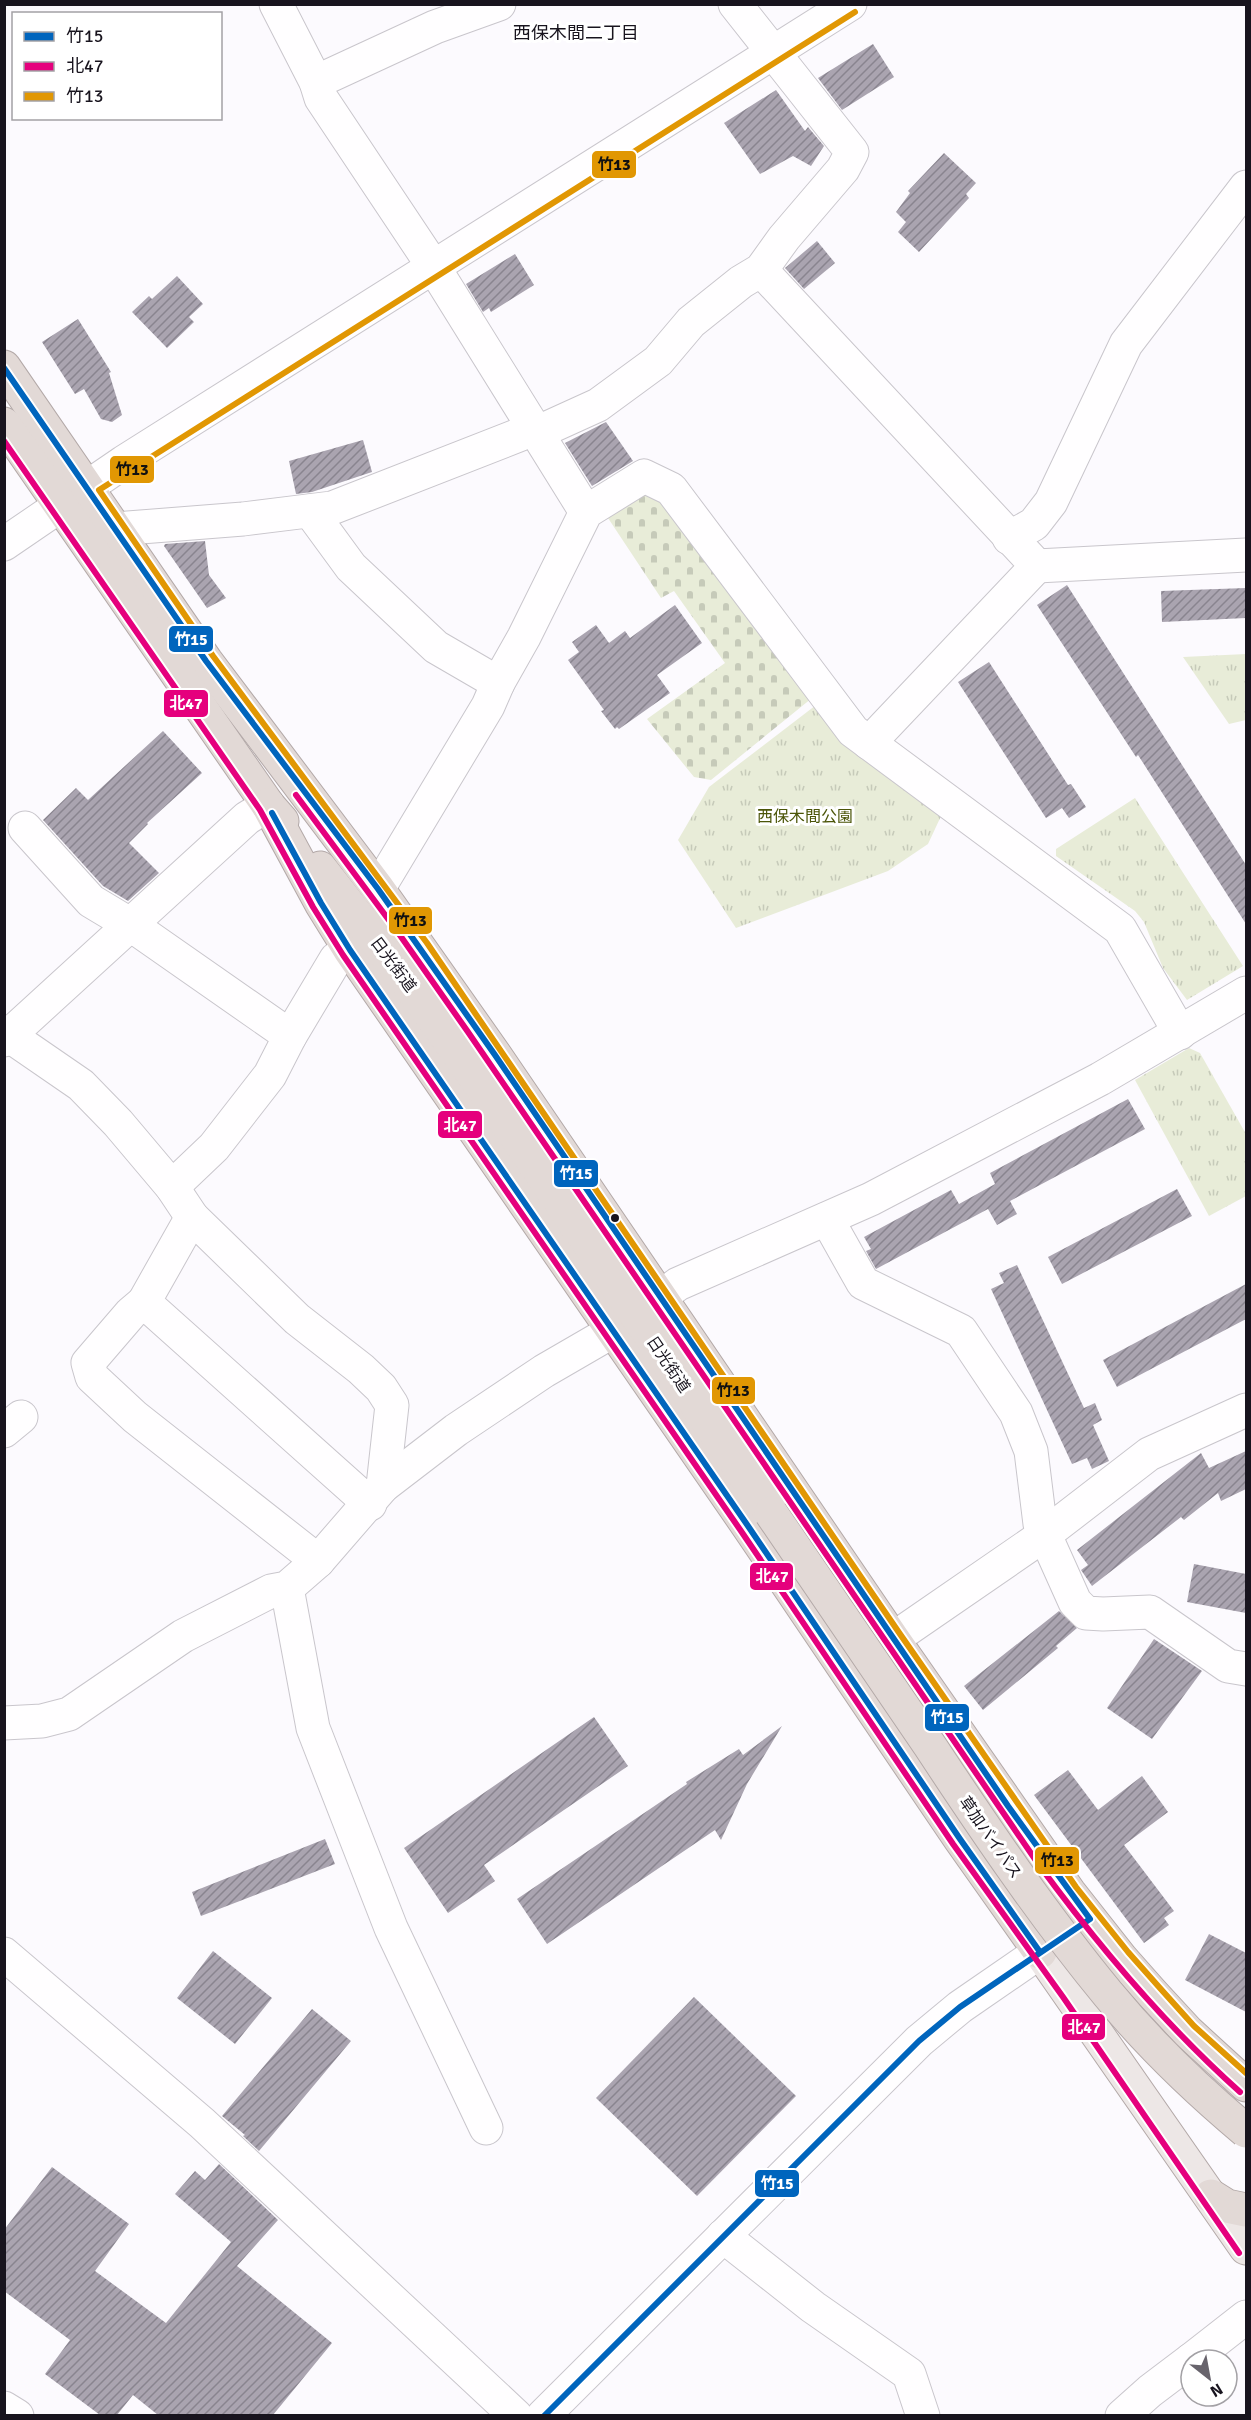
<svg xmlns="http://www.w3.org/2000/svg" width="1251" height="2420" viewBox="0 0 1251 2420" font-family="Signika,'Noto Sans JP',sans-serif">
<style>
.grass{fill:url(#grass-tufts)}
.cemetery{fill:url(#cemetery-stones)}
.building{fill:url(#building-hatch)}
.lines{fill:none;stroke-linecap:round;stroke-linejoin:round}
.minor-casing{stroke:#c9c6cc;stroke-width:35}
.major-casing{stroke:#b3a9a8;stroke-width:35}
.highway-casing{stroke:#b3a9a8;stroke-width:35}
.minor{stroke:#fffeff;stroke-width:33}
.major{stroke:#ede7e6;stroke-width:33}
.highway{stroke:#e2d9d6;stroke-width:33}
.highway-bridge-casing{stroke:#b3a9a8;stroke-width:35;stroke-linecap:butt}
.highway-bridge{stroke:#e2d9d6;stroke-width:33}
.bus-1-casing{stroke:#fff;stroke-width:10}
.bus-2-casing{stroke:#fff;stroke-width:10}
.bus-3-casing{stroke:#fff;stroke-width:10}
.bus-1{stroke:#0065bd;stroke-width:6}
.bus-2{stroke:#e5007d;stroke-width:6}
.bus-3{stroke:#e19703;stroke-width:6}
.bus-dot{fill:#18141e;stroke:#fff;stroke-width:2}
.labels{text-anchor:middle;stroke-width:6;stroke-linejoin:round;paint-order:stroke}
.park-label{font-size:16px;fill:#4b5508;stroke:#fff}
.street-label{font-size:16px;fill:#18141e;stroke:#fff}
.neighbourhood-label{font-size:18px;fill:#18141e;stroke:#fff}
.line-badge{stroke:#fff;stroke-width:2}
.badge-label{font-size:16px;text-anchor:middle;font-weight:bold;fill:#fff}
.pale-badge-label{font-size:16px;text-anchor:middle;font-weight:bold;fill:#111}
</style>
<defs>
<pattern id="grass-tufts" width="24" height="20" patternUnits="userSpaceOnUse" patternTransform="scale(1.5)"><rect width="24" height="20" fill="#e8ecd8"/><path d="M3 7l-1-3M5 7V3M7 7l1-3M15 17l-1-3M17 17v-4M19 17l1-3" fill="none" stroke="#c6cab9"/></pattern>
<pattern id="cemetery-stones" width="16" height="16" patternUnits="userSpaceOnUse" patternTransform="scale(1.5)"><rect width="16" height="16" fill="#e8ecd8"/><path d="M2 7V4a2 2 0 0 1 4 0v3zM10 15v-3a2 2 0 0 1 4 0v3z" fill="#c6cab9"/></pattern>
<pattern id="building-hatch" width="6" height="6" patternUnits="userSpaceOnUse" patternTransform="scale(1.5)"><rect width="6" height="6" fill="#aaa4b0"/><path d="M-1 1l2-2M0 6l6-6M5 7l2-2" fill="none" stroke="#89848f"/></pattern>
</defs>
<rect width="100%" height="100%" fill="#fcfafe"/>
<!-- grass -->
<g class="grass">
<polygon points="1246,654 1246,720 1229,724 1183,657"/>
<polygon points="820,702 942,814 928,844 888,871 736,928 678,840 709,787"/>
<polygon points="1135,798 1243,966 1187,1000 1163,968 1144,922 1135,911 1056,856 1056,849"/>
<polygon points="1189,1048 1200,1053 1246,1134 1246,1196 1209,1216 1135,1080"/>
</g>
<!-- cemetery -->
<polygon class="cemetery" points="640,492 667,498 817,694 711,780 694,777 647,719 725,663 674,591 661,598 606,515"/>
<!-- building -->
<g class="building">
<polygon points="873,44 894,77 842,110 818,78"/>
<polygon points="776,90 805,131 808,127 824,146 811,166 793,156 760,174 724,123"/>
<polygon points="944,153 976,183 966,194 969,198 919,252 898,232 906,222 896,212 910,193 908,191"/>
<polygon points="817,241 835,263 804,289 785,268"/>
<polygon points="515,254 534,285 491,312 489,308 483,312 466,284"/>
<polygon points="177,276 203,304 189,317 194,322 167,348 132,312 149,296 152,299"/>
<polygon points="78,319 111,372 109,373 122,415 112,422 101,419 84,389 75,394 42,342"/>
<polygon points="606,422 633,461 592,486 565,443"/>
<polygon points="363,440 372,472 312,492 296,494 289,461"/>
<polygon points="205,541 209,575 226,598 207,608 164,546 165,544"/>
<polygon points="1067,585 1246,865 1246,924 1138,755 1136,757 1037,605"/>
<polygon points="1246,588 1246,618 1162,622 1161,591"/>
<polygon points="675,605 702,643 657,675 670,693 619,729 617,727 615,729 601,711 604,710 568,660 579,652 572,642 596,625 609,643 625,631 630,638"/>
<polygon points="989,662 1068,785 1071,784 1086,807 1069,818 1062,808 1046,818 958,682"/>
<polygon points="163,731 202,773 147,823 148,824 129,843 159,873 128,901 103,886 43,820 76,788 88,800"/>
<polygon points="1128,1099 1145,1129 1010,1201 1017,1214 997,1225 988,1209 876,1269 866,1251 871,1249 864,1237 951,1190 959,1204 995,1184 990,1173"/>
<polygon points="1177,1189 1192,1216 1062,1284 1048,1257"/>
<polygon points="1017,1265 1084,1408 1095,1403 1102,1420 1093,1425 1109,1461 1092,1469 1087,1458 1072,1464 991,1289 1004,1283 999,1273"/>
<polygon points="1246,1284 1246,1319 1117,1387 1103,1360"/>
<polygon points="1246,1451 1246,1489 1221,1501 1218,1493 1184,1520 1181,1517 1092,1586 1081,1570 1088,1565 1077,1550 1201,1453 1209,1468"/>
<polygon points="1194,1564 1246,1574 1246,1613 1187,1602"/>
<polygon points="1059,1611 1077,1628 1056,1646 1058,1648 983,1710 964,1686"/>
<polygon points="1154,1639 1202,1671 1152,1739 1107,1708"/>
<polygon points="594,1717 628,1766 484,1865 495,1881 448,1913 404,1848"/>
<polygon points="782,1726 747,1784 721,1840 715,1830 547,1944 517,1899 687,1784 686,1782 739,1749 743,1755"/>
<polygon points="1068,1770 1098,1810 1142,1776 1168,1812 1124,1845 1174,1911 1164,1918 1169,1925 1144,1943 1034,1795"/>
<polygon points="325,1839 335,1864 201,1916 192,1892"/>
<polygon points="1209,1934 1246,1953 1246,2012 1185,1980"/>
<polygon points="213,1951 272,1998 235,2044 177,1998"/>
<polygon points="694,1997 796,2096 697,2196 596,2098"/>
<polygon points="312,2009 351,2041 259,2151 243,2136 245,2135 222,2116"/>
<polygon points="219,2164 278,2220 237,2266 332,2343 273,2415 158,2415 133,2395 117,2415 100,2415 45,2374 70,2340 4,2291 4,2230 52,2167 129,2224 95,2271 166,2323 231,2242 175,2194 195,2171 205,2180"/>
</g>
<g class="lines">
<defs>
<g id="minor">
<polyline points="276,4 316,82 321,98 433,266 586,512"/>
<polyline points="316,82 435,27 499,4"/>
<polyline points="761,270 1037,566 869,743"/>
<polyline points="310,511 351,567 436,647 498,683 524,637 586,512 644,476 671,489 853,731 1120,929 1180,1033"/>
<polyline points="115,529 243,519 332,508 524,433 543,430 598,405 658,361 691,322 741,282 761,270 784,238 843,169 852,152 735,4"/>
<polyline points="1009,538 1034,524 1051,502 1126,344 1246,187"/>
<polyline points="4,544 124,462 850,4"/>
<polyline points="1037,566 1246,555"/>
<polyline points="25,828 91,901 131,925 290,1036"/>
<polyline points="378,889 488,706 498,683"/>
<polyline points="4,1032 81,1085 118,1123 172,1187 192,1217 297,1319 361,1369 381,1388 392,1405 383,1486"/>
<polyline points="4,1040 247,818 268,805"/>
<polyline points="172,1187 214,1147 270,1075 290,1036 336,959 350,950"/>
<polyline points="192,1217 144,1302 370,1504"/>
<polyline points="827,1219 863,1283 961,1331 1016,1413 1031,1451 1040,1524 1075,1602 1086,1613 1103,1614 1150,1612 1228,1666 1246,1669"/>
<polyline points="659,1298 678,1284 871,1199 1100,1079 1246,993"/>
<polyline points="144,1302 131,1313 88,1363 92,1377 135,1417 318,1561"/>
<polyline points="4,1431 21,1417"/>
<polyline points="287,1588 313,1728 391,1928 486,2128"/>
<polyline points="893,1639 1044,1535 1149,1454 1246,1410"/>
<polyline points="4,1723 42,1721 69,1714 183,1636 271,1591 287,1588 318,1561 383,1486 456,1430 544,1371 613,1331"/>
<polyline points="4,1954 202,2123 516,2416"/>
<polyline points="723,2236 813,2307 909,2374 923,2416"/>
<polyline points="1191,2360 1246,2317"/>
<polyline points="4,2408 17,2416"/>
<polyline points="543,2416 919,2041 960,2007 1063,1936"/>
<polyline points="1122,2416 1150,2391 1191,2360"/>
</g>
<polyline id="major" points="1040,1952 1246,2248"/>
<g id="highway">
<polyline points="4,367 206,661 378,889 495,1055 893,1639 1069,1892 1121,1958 1152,1993 1188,2032 1246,2085"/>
<polyline points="4,424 268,805 282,821"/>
<polyline points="268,805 321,903 350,950 748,1526 960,1839 1040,1952"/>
<path d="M320,868C483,1074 621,1298 771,1513"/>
<polyline points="1211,2196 1227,2206 1246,2210"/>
</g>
</defs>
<!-- minor casing -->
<use href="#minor" class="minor-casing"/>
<!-- major casing -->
<use href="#major" class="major-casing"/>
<!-- highway casing -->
<use href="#highway" class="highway-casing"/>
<!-- minor -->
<use href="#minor" class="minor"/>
<!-- major -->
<use href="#major" class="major"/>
<!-- highway -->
<use href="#highway" class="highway"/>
<defs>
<path id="highway-bridge" d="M771,1513C824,1591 877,1668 930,1746C986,1831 1043,1915 1108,1994C1149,2044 1197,2090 1246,2131"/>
</defs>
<!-- highway-bridge casing -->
<use href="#highway-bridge" class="highway-bridge-casing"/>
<!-- highway-bridge -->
<use href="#highway-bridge" class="highway-bridge"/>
<defs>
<g id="bus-1">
<polyline points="4,368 206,661 378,889 495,1055 1008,1806 1090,1919 960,2007 919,2041 544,2416"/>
<polyline points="272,813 321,903 350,950 748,1526 960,1839 1040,1952"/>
</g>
<g id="bus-2">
<polyline points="4,441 260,810 313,907 343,955 741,1531 953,1844 1063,1997 1239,2253"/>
<path d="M296,795L397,931L468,1032L1039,1865C1100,1948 1164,2024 1240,2092"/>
</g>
<polyline id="bus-3" points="855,12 99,490 213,656 427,943 900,1634 1076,1887 1128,1952 1159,1987 1194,2026 1246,2073"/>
</defs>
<!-- bus-1 casing -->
<use href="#bus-1" class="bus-1-casing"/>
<!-- bus-2 casing -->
<use href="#bus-2" class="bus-2-casing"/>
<!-- bus-3 casing -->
<use href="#bus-3" class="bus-3-casing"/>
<!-- bus-1 -->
<use href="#bus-1" class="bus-1"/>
<!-- bus-2 -->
<use href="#bus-2" class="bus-2"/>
<!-- bus-3 -->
<use href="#bus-3" class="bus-3"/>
</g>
<!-- markers -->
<circle class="bus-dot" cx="615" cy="1218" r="5"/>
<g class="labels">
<!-- park labels -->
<g class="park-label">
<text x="805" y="822">西保木間公園</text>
</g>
<!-- street labels -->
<g class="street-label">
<text transform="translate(394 964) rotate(53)" y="6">日光街道</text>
<text transform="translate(669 1364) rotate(56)" y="6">日光街道</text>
<text transform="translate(991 1837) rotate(55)" y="6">草加バイパス</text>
</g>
<!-- neighbourhood labels -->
<g class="neighbourhood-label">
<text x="576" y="39">西保木間二丁目</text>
</g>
</g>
<g class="line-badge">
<rect x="591" y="150" width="46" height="29" rx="6" fill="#e19703"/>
<rect x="109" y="455" width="46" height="29" rx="6" fill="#e19703"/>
<rect x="168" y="625" width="46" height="28" rx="6" fill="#0065bd"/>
<rect x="163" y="689" width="46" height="29" rx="6" fill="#e5007d"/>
<rect x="388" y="906" width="45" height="29" rx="6" fill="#e19703"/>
<rect x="437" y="1110" width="46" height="29" rx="6" fill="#e5007d"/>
<rect x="553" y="1159" width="46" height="29" rx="6" fill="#0065bd"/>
<rect x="711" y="1376" width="45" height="29" rx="6" fill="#e19703"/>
<rect x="749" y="1562" width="45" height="29" rx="6" fill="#e5007d"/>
<rect x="924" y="1703" width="46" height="29" rx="6" fill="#0065bd"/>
<rect x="1034" y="1846" width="46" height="29" rx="6" fill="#e19703"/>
<rect x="1061" y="2013" width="45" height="28" rx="6" fill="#e5007d"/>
<rect x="754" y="2169" width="46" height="29" rx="6" fill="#0065bd"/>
</g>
<g class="badge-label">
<text x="191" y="645">竹15</text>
<text x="186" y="709">北47</text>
<text x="460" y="1131">北47</text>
<text x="576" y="1179">竹15</text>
<text x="772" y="1582">北47</text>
<text x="947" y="1723">竹15</text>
<text x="1084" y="2033">北47</text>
<text x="777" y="2189">竹15</text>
</g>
<g class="pale-badge-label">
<text x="614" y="170">竹13</text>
<text x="132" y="475">竹13</text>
<text x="410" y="926">竹13</text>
<text x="733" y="1396">竹13</text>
<text x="1057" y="1866">竹13</text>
</g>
<!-- border -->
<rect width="1251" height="2420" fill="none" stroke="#18141e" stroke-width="12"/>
<!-- legend -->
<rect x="12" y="12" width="210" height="108" fill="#ffffff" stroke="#a3a1a5" stroke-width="1.5"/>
<rect x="24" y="32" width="30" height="9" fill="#0065bd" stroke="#a3a1a5" stroke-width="1.5"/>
<text x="66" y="42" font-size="18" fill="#18141e">竹15</text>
<rect x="24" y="62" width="30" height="9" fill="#e5007d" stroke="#a3a1a5" stroke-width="1.5"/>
<text x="66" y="72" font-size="18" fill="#18141e">北47</text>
<rect x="24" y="92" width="30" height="9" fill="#e19703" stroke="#a3a1a5" stroke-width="1.5"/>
<text x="66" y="102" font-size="18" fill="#18141e">竹13</text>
<!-- north arrow -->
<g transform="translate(1209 2378) rotate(149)"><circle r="28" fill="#ffffff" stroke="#a3a1a5" stroke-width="1.5"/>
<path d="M0-4.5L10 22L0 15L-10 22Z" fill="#68646c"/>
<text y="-9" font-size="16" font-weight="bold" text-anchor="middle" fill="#18141e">N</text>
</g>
</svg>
